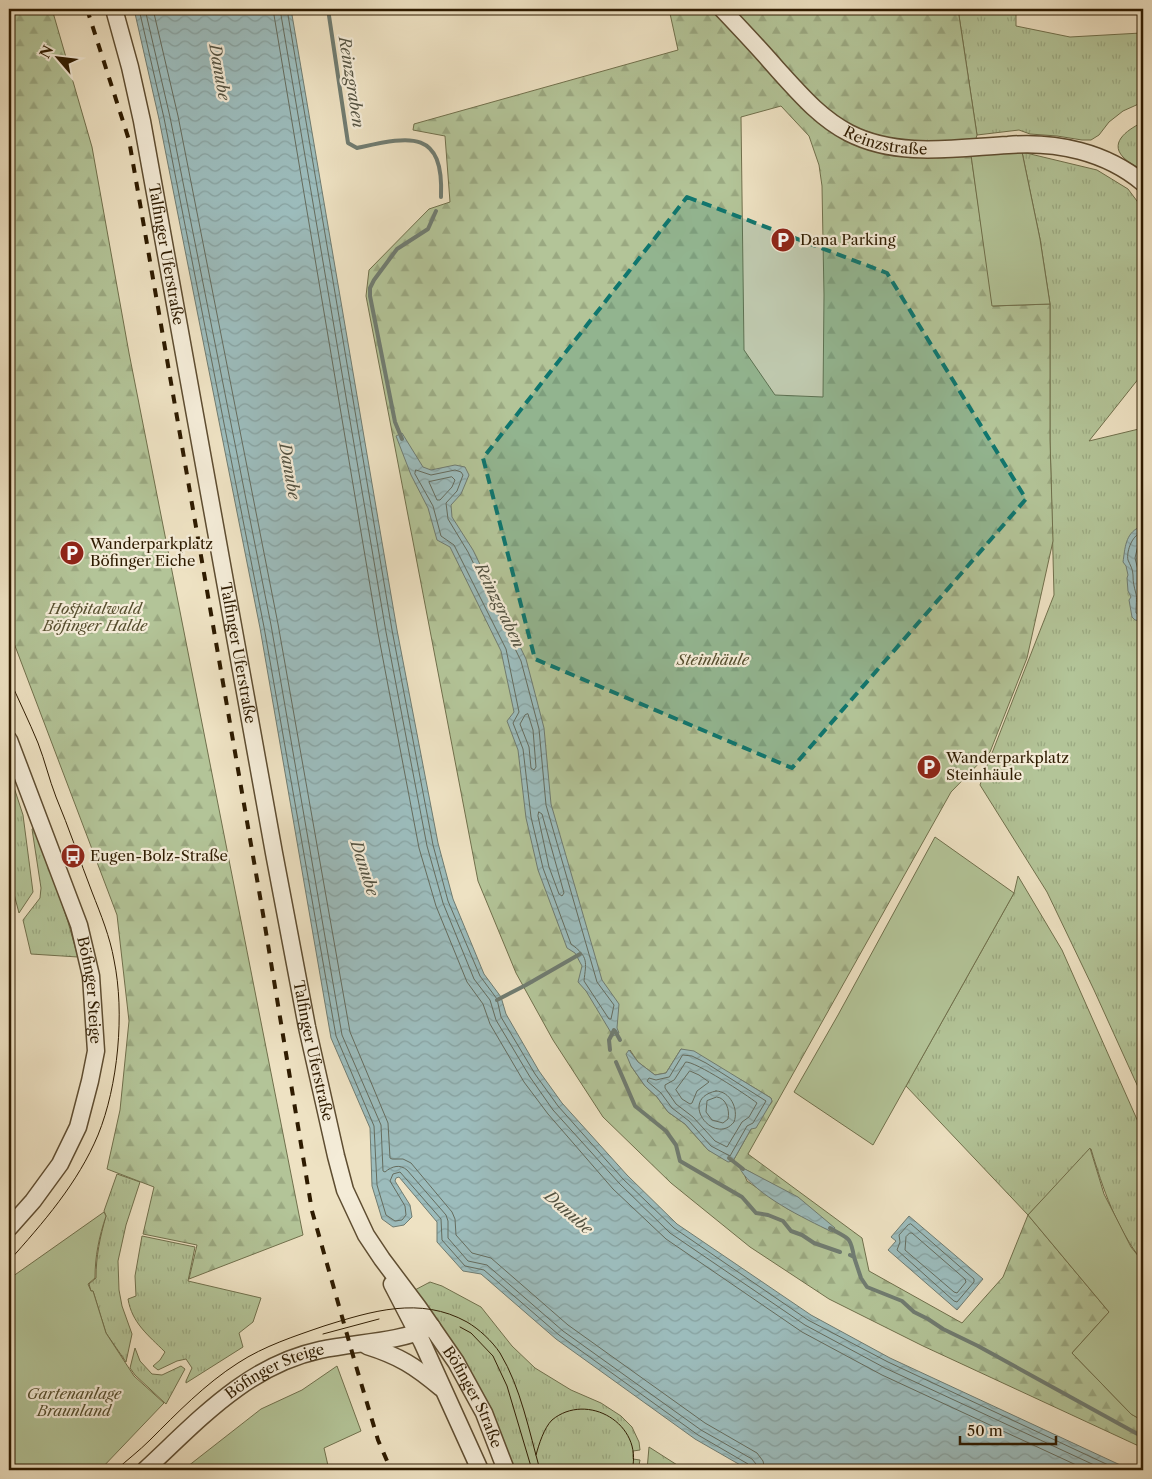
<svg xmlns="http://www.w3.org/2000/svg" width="1152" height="1479" viewBox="0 0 1152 1479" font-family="'Libre Caslon Text',serif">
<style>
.grass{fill:url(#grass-tufts);stroke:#70704c}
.forest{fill:url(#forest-firs);stroke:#70704c;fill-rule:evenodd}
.garden{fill:#b3c498;stroke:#70704c}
.water{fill:url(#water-waves);stroke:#707c71}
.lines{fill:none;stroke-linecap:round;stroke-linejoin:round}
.shore{stroke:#656c5e;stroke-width:1}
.stream{stroke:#707c71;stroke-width:4}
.minor-casing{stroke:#5e4d31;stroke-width:19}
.minor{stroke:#f4ecd8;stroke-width:16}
.tram{stroke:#2e1b00;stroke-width:1}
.rail{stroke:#2e1b00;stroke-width:4;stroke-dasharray:9 9;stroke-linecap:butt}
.marked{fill:#0f766e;fill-opacity:0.2;stroke:#0f766e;stroke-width:4;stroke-dasharray:10 6;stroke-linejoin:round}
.labels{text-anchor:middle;stroke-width:4.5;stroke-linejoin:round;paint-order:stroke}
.street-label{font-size:15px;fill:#2e1b00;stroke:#f4ecd8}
.poi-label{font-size:15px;fill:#2e1b00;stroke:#f4ecd8;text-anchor:start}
.park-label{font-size:15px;font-style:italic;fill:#564e2e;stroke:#f4ecd8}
.water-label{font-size:16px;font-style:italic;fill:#545342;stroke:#f4ecd8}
</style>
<defs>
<pattern id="grass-tufts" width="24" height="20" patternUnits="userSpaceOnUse" patternTransform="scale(1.25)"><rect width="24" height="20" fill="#b3c498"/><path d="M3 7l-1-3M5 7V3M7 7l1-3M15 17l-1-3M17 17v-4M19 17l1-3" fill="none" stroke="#9aa881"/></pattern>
<pattern id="forest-firs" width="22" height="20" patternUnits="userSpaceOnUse" patternTransform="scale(1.25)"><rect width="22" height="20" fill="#b3c498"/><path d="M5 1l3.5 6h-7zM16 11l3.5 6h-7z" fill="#9aa881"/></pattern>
<pattern id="water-waves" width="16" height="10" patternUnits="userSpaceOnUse" patternTransform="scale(1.25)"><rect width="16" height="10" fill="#9cbcbc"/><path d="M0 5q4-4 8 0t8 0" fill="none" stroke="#87a1a0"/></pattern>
</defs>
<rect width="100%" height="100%" fill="#eee2c3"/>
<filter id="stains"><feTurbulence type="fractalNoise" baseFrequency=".004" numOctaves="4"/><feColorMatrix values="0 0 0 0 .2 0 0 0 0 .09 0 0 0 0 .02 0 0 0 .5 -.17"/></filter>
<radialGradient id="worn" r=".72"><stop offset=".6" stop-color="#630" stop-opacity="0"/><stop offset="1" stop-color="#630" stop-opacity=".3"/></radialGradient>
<!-- grass -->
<g class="grass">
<polygon points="958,9 1016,9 1016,26 1070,37 1141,33 1143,36 1143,102 1123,111 1109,122 1099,135 1091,140 1082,140 1057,136 1030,134 1019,130 977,135"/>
<path d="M1143,122V171C1137,166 1128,163 1123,157C1108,141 1131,128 1143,122Z"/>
<polygon points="1022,152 1097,170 1128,189 1143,209 1143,373 1089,441 1143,428 1143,1098 1094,990 1047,892 980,785 981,782 977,776 982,770 985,771 1054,595 1050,440 1050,304 1040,239"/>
<polygon points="9,772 23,815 33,892 19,913 9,875"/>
<polygon points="37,827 68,922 78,957 31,954 23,920 40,898 41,888 32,829"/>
<path d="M1018,876L1062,950L1143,1133V1262C1116,1228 1103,1189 1091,1149L1028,1215L906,1086L1014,893Z"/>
<path d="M117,1174L140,1182L126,1225L118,1261L119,1290L122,1306L132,1334L126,1362L106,1333L93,1291H91L89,1284L96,1278C96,1256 100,1237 106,1216L104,1211Z"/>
<path d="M142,1236L195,1247L188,1281L261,1298L253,1322L239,1333L243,1347L186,1383V1381L192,1368L186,1359L177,1361L158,1370L153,1366L160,1360L165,1352C148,1335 132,1323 128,1299L136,1296L135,1276Z"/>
<polygon points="430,1282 442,1286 481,1307 512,1346 535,1368 571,1390 601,1403 621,1416 632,1427 639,1442 640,1450 633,1451 633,1459 640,1460 638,1470 513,1470 413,1291"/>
<polygon points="135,1348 140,1361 152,1374 162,1375 181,1366 185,1369 166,1404 135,1375 130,1368"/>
<polygon points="649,1447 685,1470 647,1470"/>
</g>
<!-- forest -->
<g class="forest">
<polygon points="9,9 52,9 92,147 129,353 303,1235 189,1279 197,1245 143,1234 154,1187 107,1169 120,1110 129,1021 117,915 9,630"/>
<path d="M669,9H958L977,135L971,155L993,306L1050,304V440L1053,541L1027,658L990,752L951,792L748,1154L862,1238L869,1271L962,1323L1003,1277L1028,1215L1109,1312L1072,1353L1131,1414L1143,1421V1448L923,1346L829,1299L750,1247L671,1183L603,1117L553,1040L516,973L478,881L366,296L369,270L429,209L450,202L445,136L413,130L414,124L678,50ZM781,106L809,136L819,165L822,186L824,295L823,397L775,395L744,350L741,117ZM681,1049L743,1081L771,1098L772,1102L751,1129L733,1161L708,1150L685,1124L668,1112L657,1097L645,1086L631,1066L630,1050L638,1062L655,1075L666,1073ZM741,1167L752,1173L833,1232L788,1209L747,1181Z"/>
</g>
<!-- garden -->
<g class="garden">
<polygon points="1022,152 1040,239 1050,304 992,306 971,155"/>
<polygon points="935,837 1014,893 873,1145 794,1092 838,1015"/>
<polygon points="1090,1148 1104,1194 1131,1247 1143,1262 1143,1421 1131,1414 1072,1353 1109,1312 1028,1215"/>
<path d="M104,1212L106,1216C99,1237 95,1256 95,1278L88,1284L91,1291H93L106,1333L134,1376L164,1403L100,1470H9V1279Z"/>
<polygon points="337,1366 361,1431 324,1448 329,1470 183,1470 261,1409 302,1390"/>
</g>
<!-- water -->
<g class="water">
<polygon points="134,9 291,9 397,630 438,843 453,899 484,974 501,997 506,1014 539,1071 562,1103 627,1175 677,1224 811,1315 890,1358 1131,1470 749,1470 695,1439 556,1339 481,1274 463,1271 437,1242 437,1222 399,1177 396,1178 395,1181 410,1205 412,1217 404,1225 393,1227 382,1219 372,1186 370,1128 331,1038 260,628 159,119"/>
<polygon points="402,433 423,467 431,470 455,465 465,467 469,475 461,494 451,505 452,517 473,550 526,659 544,728 551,804 602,980 619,1004 617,1028 619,1033 613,1036 586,991 578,982 582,966 575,953 567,948 538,870 526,818 518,750 507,721 514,712 501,651 450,547 437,540 428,508 411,475 396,436"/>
<path d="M1140,527H1143V619L1141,621L1135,620L1132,617L1129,600L1131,597L1128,591L1127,578L1128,575L1126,566L1123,562C1125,549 1125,533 1140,527Z"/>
<polygon points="681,1049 694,1051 771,1098 772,1101 756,1128 751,1129 733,1161 728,1162 708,1150 685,1124 668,1112 657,1097 645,1086 631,1066 626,1054 629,1050 638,1062 655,1075 666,1073"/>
<path d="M741,1167L798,1197L835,1228L832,1232C804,1218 756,1196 740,1169Z"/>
<polygon points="909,1216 983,1279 957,1310 888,1250 896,1241 891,1237"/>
</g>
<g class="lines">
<!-- shore -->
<g class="shore">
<polyline points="139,9 164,118 264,627 336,1036 374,1126 377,1185 386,1215 395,1221 402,1220 406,1215 405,1206 390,1181 393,1174 400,1172 441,1219 442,1240 465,1266 484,1270 559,1335 698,1435 748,1464 751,1470"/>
<path d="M145,9L170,117L271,625L342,1035L381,1125L383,1171L385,1172C392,1166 400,1164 407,1170L446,1215L448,1221V1238L468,1261L487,1265L563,1331L701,1430L752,1459L756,1464L757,1470"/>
<polyline points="153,9 178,116 278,624 350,1032 388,1123 390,1158 392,1159 403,1159 411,1163 452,1212 455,1219 456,1235 472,1253 491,1258 568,1325 705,1423 757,1453 763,1461 765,1470"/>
<polyline points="273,9 378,633 419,848 436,906 467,982 483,1004 490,1024 524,1082 548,1114 613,1189 666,1239 802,1332 882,1375 1087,1470"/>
<polyline points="280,9 386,632 427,846 443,903 474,979 490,1000 496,1020 530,1077 553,1110 619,1183 670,1233 805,1325 885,1368 1105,1470"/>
<polyline points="287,9 392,630 433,845 448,901 480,976 497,999 501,1017 535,1074 558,1106 623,1179 674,1228 808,1320 888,1362 1119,1470"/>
<path d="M416,470L431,475L455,470L461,472L463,475L457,491L446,503L448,519L468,552L521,661L539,729L546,805L597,982L614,1005L611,1019H609L584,981C586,962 589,957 571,944L543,868L531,817L523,749L513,723L519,712L506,649L454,545L441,536L433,506L415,474Z"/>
<polygon points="452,477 455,480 452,487 440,500 437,500 429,482"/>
<path d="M1143,532C1133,533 1126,551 1128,560C1130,565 1133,569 1133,575C1133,583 1134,586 1136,594C1137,597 1136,607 1136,613L1143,616"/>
<polyline points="1143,538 1139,541 1135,558 1139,574 1138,581 1142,595 1141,603 1143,610"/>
<polygon points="528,714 533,730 536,767 534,770 531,768 529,747 520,724 525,715"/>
<polygon points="539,812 542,814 564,893 562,896 559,894 549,867 538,816"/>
<polygon points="683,1055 692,1056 706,1063 766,1101 753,1123 747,1126 730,1156 711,1146 689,1121 672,1108 661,1093 647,1081 649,1078 656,1080 669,1077"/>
<path d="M686,1062C695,1061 747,1095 757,1103L749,1117L742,1122L727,1147L715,1141L693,1117L676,1104L665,1088V1085L674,1080Z"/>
<polygon points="690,1071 699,1075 709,1082 697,1091 692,1103 690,1104 682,1099 676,1090"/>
<path d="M716,1091C730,1091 739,1109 734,1122C714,1147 677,1099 716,1091Z"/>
<path d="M717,1097C726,1098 730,1110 728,1119L723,1123L712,1120L706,1112L707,1101Z"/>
<polygon points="911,1224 974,1279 974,1282 957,1302 954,1301 897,1250 900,1242 899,1235 908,1225"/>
<polygon points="910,1233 912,1233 965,1279 966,1282 957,1293 954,1292 905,1250 906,1237"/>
</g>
<!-- stream -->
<g class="stream">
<path d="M328,9L348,143L357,148C408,137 444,127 441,197"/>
<polyline points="402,439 395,422 370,296 370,288 374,280 397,249 428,229 436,211"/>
<polyline points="497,1000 526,985 580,954"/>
<polyline points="615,1031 620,1040"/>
<polyline points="610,1050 609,1040 614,1030"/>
<polyline points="616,1062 635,1106 666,1131 676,1145 680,1161 742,1197 756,1213 768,1215 783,1221 791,1231 802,1235 814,1243 840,1252"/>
<polyline points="729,1158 743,1169"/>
<path d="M830,1228C847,1239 850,1234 854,1257"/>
<polyline points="850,1255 854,1257 861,1278 867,1287 902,1301 914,1312 928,1319 943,1329 978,1346 1143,1437"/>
</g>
<defs>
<g id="minor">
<path id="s1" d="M114,9L130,67L142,121L274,853L307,1027L336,1156L345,1190L366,1235L382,1259L418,1307L456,1362L484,1413L506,1470"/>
<path id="s2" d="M722,9C741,29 760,49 778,70C800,94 820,118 849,133C898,158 955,148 1008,145C1056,141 1106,152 1143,183"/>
<path id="s3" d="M9,740L79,925L91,976L96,1051L90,1081L78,1127L60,1164L33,1201L9,1228"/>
<polyline points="392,1284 422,1342 480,1470"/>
<path d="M367,1346C399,1356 415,1366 441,1388"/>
<path id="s4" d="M145,1470C198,1421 246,1366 320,1350C358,1342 395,1343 432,1327"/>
</g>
</defs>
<!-- minor casing -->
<use href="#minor" class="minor-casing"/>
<!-- minor -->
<use href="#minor" class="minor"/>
<!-- tram -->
<g class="tram">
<path d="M9,678C18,699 29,721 38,743C45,761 49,779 56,797C69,828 80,861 92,892C101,915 110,937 114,960C125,1013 118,1086 98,1135C78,1183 43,1223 9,1261"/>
<polyline points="460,1327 471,1333 493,1356 507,1386 532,1470"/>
<polyline points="323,1334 379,1319"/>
<path d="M536,1455C539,1444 544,1428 552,1420C587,1391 644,1424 632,1470"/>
<path d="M116,1470C127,1460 139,1451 150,1440C177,1413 205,1384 238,1363C264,1346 295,1336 324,1326C372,1311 420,1296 467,1322C479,1329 492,1341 500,1353C521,1388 529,1431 540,1470"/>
</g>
<!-- rail -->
<polyline class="rail" points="87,9 129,140 262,908 312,1211 356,1366 378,1440 391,1470"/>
</g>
<!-- marked area -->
<path class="marked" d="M687,197L887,273L1026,499L792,768L535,659L483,458Z"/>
<!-- icons -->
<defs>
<symbol id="parking-disc" viewBox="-11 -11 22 22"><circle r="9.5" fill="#8f2418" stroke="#f4ecd8"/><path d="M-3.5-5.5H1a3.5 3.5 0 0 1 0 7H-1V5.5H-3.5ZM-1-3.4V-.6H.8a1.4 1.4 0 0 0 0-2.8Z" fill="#fff"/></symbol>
<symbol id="bus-disc" viewBox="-11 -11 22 22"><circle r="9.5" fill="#8f2418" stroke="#f4ecd8"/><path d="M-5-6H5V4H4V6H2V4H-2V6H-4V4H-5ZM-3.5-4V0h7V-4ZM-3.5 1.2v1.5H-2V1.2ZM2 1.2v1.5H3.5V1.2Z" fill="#fff"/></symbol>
</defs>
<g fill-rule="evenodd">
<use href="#parking-disc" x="769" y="226" width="28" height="28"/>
<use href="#parking-disc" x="58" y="539" width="28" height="28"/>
<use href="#parking-disc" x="915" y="753" width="28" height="28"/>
<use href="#bus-disc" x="59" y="842" width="28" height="28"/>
</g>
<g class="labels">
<!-- street labels -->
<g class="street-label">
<text dy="5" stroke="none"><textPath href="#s2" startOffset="216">Reinzstraße</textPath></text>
<text dy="5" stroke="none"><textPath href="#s1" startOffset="251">Talfinger Uferstraße</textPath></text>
<text dy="5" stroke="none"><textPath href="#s1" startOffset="656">Talfinger Uferstraße</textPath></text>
<text dy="5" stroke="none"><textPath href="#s3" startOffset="264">Böfinger Steige</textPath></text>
<text dy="5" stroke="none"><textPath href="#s1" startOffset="1061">Talfinger Uferstraße</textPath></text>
<text dy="5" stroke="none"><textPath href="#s4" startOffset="165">Böfinger Steige</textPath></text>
<text dy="5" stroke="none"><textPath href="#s1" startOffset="1448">Böfinger Straße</textPath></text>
</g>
<!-- poi labels -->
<g class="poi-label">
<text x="800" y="245">Dana Parking</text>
<text x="90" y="549">Wanderparkplatz<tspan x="90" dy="17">Böfinger Eiche</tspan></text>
<text x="946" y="763">Wanderparkplatz<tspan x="946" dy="17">Steinhäule</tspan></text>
<text x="90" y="861">Eugen-Bolz-Straße</text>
</g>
<!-- park labels -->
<g class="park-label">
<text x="95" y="614">Hospitalwald<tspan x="95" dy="17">Böfinger Halde</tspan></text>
<text x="713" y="665">Steinhäule</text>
<text x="74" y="1399">Gartenanlage<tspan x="74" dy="17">Braunland</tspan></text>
</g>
<!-- water labels -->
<g class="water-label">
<text transform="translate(220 72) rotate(80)" y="6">Danube</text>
<text transform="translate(352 82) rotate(81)" y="6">Reinzgraben</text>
<text transform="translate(290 471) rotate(80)" y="6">Danube</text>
<text transform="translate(500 605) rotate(64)" y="6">Reinzgraben</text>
<text transform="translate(365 868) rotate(72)" y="6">Danube</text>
<text transform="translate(569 1212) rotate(41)" y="6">Danube</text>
</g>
</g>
<!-- margin -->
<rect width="1152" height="1479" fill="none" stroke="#eee2c3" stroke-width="30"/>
<rect x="10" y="10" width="1132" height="1459" fill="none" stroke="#2e1b00" stroke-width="2.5"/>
<rect x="15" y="15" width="1122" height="1449" fill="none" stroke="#2e1b00"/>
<!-- north arrow -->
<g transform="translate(58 58) rotate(298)" stroke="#f4ecd8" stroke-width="4" paint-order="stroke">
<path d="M0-4L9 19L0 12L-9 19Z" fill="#2e1b00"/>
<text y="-8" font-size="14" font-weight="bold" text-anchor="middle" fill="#2e1b00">N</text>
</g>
<!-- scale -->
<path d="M960 1436v8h96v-8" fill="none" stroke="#2e1b00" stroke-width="2.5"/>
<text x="967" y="1436" font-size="15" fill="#2e1b00" stroke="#f4ecd8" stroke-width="4" paint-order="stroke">50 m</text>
<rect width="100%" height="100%" filter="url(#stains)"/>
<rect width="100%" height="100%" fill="url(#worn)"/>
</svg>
